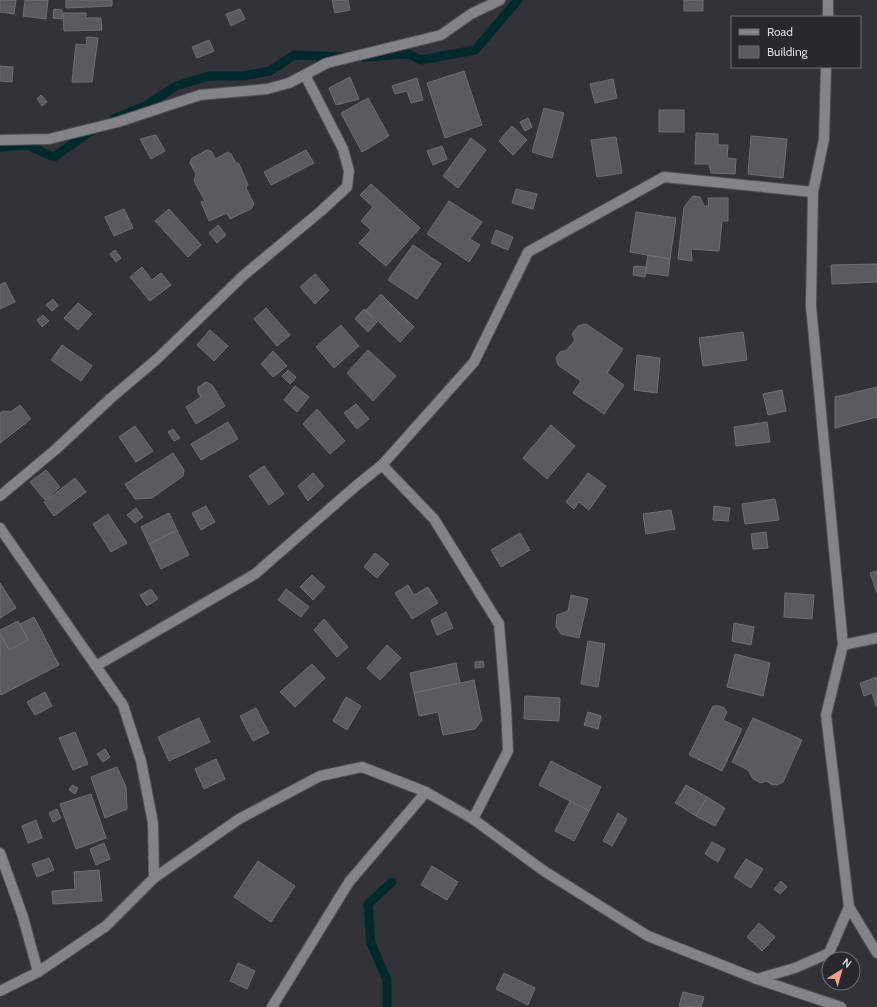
<svg xmlns="http://www.w3.org/2000/svg" width="877" height="1007" viewBox="0 0 877 1007" font-family="Cabin,sans-serif">
<style>
.lines{fill:none;stroke-linecap:round;stroke-linejoin:round}
.stream{stroke:#00292e;stroke-width:9}
.building{fill:#595b61;stroke:#6e7076}
.street-casing{stroke:#4f5054;stroke-width:12}
.street{stroke:#82848a;stroke-width:10}
</style>
<rect width="100%" height="100%" fill="#313338"/>
<g class="lines">
<!-- stream -->
<g class="stream">
<polyline points="363,57 409,54 421,60 475,50 518,0"/>
<polyline points="114,119 145,106 176,86 209,76 243,76 270,71 294,55 344,57"/>
<polyline points="0,147 27,145 54,157 95,128"/>
<polyline points="387,1007 387,980 371,943 368,904 392,882"/>
</g>
</g>
<!-- building -->
<g class="building">
<polygon points="0,0 16,0 14,14 0,12"/>
<polygon points="25,0 48,0 46,19 23,16"/>
<polygon points="66,0 112,0 112,6 66,8"/>
<polygon points="332,0 348,0 350,10 335,13"/>
<rect x="684" y="0" width="19" height="11"/>
<polygon points="54,9 62,10 62,19 53,18"/>
<polygon points="240,9 245,19 231,26 226,14"/>
<polygon points="63,13 86,13 86,18 101,18 102,30 64,31"/>
<polygon points="87,37 98,38 92,82 72,82 76,44 86,45"/>
<polygon points="209,40 214,51 197,58 192,47"/>
<polygon points="0,66 13,67 12,82 0,81"/>
<polygon points="464,71 482,125 445,138 427,83"/>
<polygon points="350,77 359,99 336,105 329,88"/>
<polygon points="417,78 423,100 411,103 407,91 395,94 392,86"/>
<polygon points="613,79 617,98 595,103 590,84"/>
<polygon points="41,95 47,102 42,106 37,99"/>
<polygon points="368,98 389,136 362,152 341,113"/>
<polygon points="544,108 564,113 552,158 532,152"/>
<rect x="659" y="110" width="25" height="22"/>
<polygon points="528,118 532,127 525,131 520,122"/>
<polygon points="512,126 527,140 513,155 499,141"/>
<polygon points="696,133 718,134 718,145 728,145 727,158 736,159 735,174 711,173 709,164 695,164"/>
<polygon points="156,135 165,151 151,159 140,139"/>
<polygon points="751,136 787,139 783,178 748,174"/>
<polygon points="616,137 622,173 597,177 591,140"/>
<polygon points="471,138 486,150 458,188 443,176"/>
<polygon points="442,146 447,159 433,165 427,151"/>
<polygon points="207,150 212,152 215,159 228,152 231,154 235,162 239,164 248,185 246,188 254,204 251,209 230,219 227,213 209,221 201,202 205,201 194,181 196,174 190,163 192,158"/>
<polygon points="306,150 314,163 271,185 264,172"/>
<polygon points="371,184 420,228 386,266 359,243 371,230 361,221 373,207 360,195"/>
<polygon points="516,189 537,194 533,209 512,203"/>
<polygon points="693,196 700,197 704,206 709,206 708,198 728,198 728,221 722,221 719,251 691,249 692,261 678,259 684,207"/>
<polygon points="449,201 482,222 470,239 480,245 469,262 427,234"/>
<polygon points="124,209 133,228 114,236 105,217"/>
<polygon points="169,209 201,245 188,257 155,221"/>
<polygon points="636,212 676,218 670,259 630,252"/>
<polygon points="218,225 226,235 217,243 209,233"/>
<polygon points="496,230 513,237 508,250 491,243"/>
<polygon points="413,245 441,264 417,299 388,280"/>
<polygon points="115,250 121,258 116,262 110,254"/>
<polygon points="648,255 670,259 668,276 645,273"/>
<polygon points="877,264 877,282 832,284 831,265"/>
<polygon points="634,266 646,267 645,277 633,275"/>
<polygon points="142,267 152,280 161,273 171,285 150,301 130,277"/>
<polygon points="315,274 329,290 315,304 300,287"/>
<polygon points="5,282 15,302 0,309 0,285"/>
<polygon points="381,294 414,327 400,342 366,310"/>
<polygon points="53,299 58,306 52,311 46,305"/>
<polygon points="78,303 92,314 78,330 64,318"/>
<polygon points="266,308 290,335 277,346 254,319"/>
<polygon points="364,309 377,322 368,332 355,319"/>
<polygon points="43,315 49,321 42,327 37,320"/>
<polygon points="586,324 623,349 607,373 624,385 604,414 573,393 581,381 558,365 556,358 560,352 567,350 575,340 572,334 578,326"/>
<polygon points="341,325 359,346 334,368 316,347"/>
<polygon points="210,330 228,346 214,361 197,345"/>
<polygon points="743,332 747,360 703,366 699,338"/>
<polygon points="62,345 92,366 81,381 51,360"/>
<polygon points="368,350 396,376 373,401 347,373"/>
<polygon points="273,351 287,366 273,377 261,364"/>
<polygon points="637,355 660,358 657,393 634,390"/>
<polygon points="288,370 296,377 290,384 282,376"/>
<polygon points="206,382 212,385 225,406 196,424 186,407 201,397 198,393 198,387"/>
<polygon points="295,386 309,397 297,412 284,400"/>
<polygon points="877,387 877,417 835,428 835,397"/>
<polygon points="782,390 786,411 768,415 763,394"/>
<polygon points="356,404 369,419 357,429 344,413"/>
<polygon points="20,405 31,419 0,443 0,413 3,411 11,412"/>
<polygon points="317,409 345,441 330,454 303,424"/>
<polygon points="228,422 238,439 201,460 191,444"/>
<polygon points="767,422 770,442 736,446 734,427"/>
<polygon points="551,425 575,446 547,479 523,458"/>
<polygon points="135,426 153,451 136,462 119,437"/>
<polygon points="173,429 180,438 174,441 168,432"/>
<polygon points="173,453 184,470 183,476 152,498 135,499 125,484"/>
<polygon points="264,466 284,494 269,505 249,476"/>
<polygon points="46,470 60,487 45,500 30,482"/>
<polygon points="313,473 324,486 308,501 298,486"/>
<polygon points="588,473 606,486 589,510 579,502 574,509 566,502"/>
<polygon points="75,478 86,492 54,516 44,502"/>
<polygon points="775,499 779,520 745,524 742,504"/>
<polygon points="206,506 215,522 201,530 192,513"/>
<polygon points="714,506 730,508 728,521 713,520"/>
<polygon points="136,508 143,517 135,523 127,515"/>
<polygon points="671,510 675,529 646,534 643,514"/>
<polygon points="169,513 177,530 149,544 141,527"/>
<polygon points="108,514 127,543 111,552 93,524"/>
<polygon points="177,530 189,555 161,569 149,544"/>
<polygon points="766,532 768,548 753,549 751,534"/>
<polygon points="520,533 530,550 501,567 491,550"/>
<polygon points="375,553 389,564 377,578 364,567"/>
<polygon points="877,571 877,593 870,573"/>
<polygon points="312,575 325,587 313,600 300,587"/>
<polygon points="0,583 16,608 0,618"/>
<polygon points="408,585 414,595 428,587 438,603 412,619 395,593"/>
<polygon points="151,589 158,599 147,606 140,595"/>
<polygon points="286,589 309,607 301,617 278,600"/>
<polygon points="785,593 814,595 812,619 784,617"/>
<polygon points="571,595 588,599 579,638 561,634 556,626 557,615 568,611"/>
<polygon points="446,612 453,628 437,635 431,620"/>
<polygon points="34,617 59,665 1,695 0,693 0,635 9,650 28,640 20,624"/>
<polygon points="324,619 348,647 337,657 314,630"/>
<polygon points="18,621 28,640 9,650 0,633 0,630"/>
<polygon points="734,623 754,627 751,645 732,641"/>
<polygon points="588,641 605,644 598,687 581,684"/>
<polygon points="387,645 401,658 380,680 367,668"/>
<polygon points="735,654 770,663 763,696 727,687"/>
<polygon points="483,661 484,667 475,668 475,662"/>
<polygon points="456,663 460,683 414,693 410,673"/>
<polygon points="312,664 325,678 295,707 280,692"/>
<polygon points="877,677 877,706 876,706 872,693 864,696 860,683"/>
<polygon points="474,680 482,720 475,729 443,735 438,712 419,716 414,693"/>
<polygon points="45,692 52,706 35,715 27,702"/>
<polygon points="525,696 560,698 559,721 524,719"/>
<polygon points="346,697 361,706 347,730 333,721"/>
<polygon points="713,706 720,706 724,708 727,712 723,720 742,729 722,771 689,755"/>
<polygon points="256,708 269,733 253,741 240,716"/>
<polygon points="588,712 601,716 598,729 584,725"/>
<polygon points="199,718 210,742 169,761 158,737"/>
<polygon points="753,718 802,740 783,782 777,785 771,784 766,781 761,783 753,779 748,770 732,762"/>
<polygon points="75,732 88,764 73,770 59,738"/>
<polygon points="105,749 110,757 103,762 97,754"/>
<polygon points="216,759 225,779 204,789 195,769"/>
<polygon points="551,761 601,787 589,811 539,785"/>
<polygon points="117,767 126,787 127,809 105,818 91,777"/>
<polygon points="72,785 78,788 75,794 69,790"/>
<polygon points="686,785 707,797 696,816 675,803"/>
<polygon points="91,794 106,838 76,849 60,804"/>
<polygon points="707,797 725,808 715,826 696,816"/>
<polygon points="570,801 589,811 574,841 555,831"/>
<polygon points="57,809 61,818 53,822 49,813"/>
<polygon points="618,813 627,819 612,846 603,841"/>
<polygon points="36,820 42,838 28,843 22,826"/>
<polygon points="712,842 725,849 718,862 705,854"/>
<polygon points="104,843 110,859 96,865 90,849"/>
<polygon points="49,858 54,870 37,877 32,864"/>
<polygon points="746,859 763,869 751,888 734,877"/>
<polygon points="258,861 295,886 271,922 234,897"/>
<polygon points="432,866 458,882 447,900 421,885"/>
<polygon points="99,870 102,901 53,904 52,891 75,889 74,872"/>
<polygon points="781,881 787,887 780,894 774,889"/>
<polygon points="759,923 775,937 762,951 747,937"/>
<polygon points="238,963 255,971 247,989 230,981"/>
<polygon points="504,973 535,988 528,1005 496,989"/>
<polygon points="683,992 704,997 701,1007 679,1006"/>
</g>
<g class="lines">
<defs>
<g id="street">
<polyline points="828,17 828,0"/>
<polyline points="826,67 824,139 813,192 811,306 843,645 826,715 849,907 877,953"/>
<polyline points="0,140 49,139 118,122 200,95 267,89 289,83 327,63 441,35 471,14 500,0"/>
<polyline points="382,465 434,519 499,624 506,708 508,751 473,819"/>
<polyline points="0,496 55,450 111,398 157,359 244,275 321,211 347,187 349,171 343,149 305,75"/>
<polyline points="0,528 123,705 141,761 153,823 154,878"/>
<polyline points="843,645 877,638"/>
<polyline points="96,666 255,574 357,485 382,465 474,362 528,252 664,177 813,192"/>
<polyline points="0,853 23,917 38,972"/>
<polyline points="757,979 795,968 829,953 849,907"/>
<polyline points="0,991 38,972 106,926 154,878 239,819 320,776 362,767 426,792 473,819 544,871 648,936 757,979 841,1007"/>
<polyline points="272,1007 349,882 426,792"/>
</g>
</defs>
<!-- street casing -->
<use href="#street" class="street-casing"/>
<!-- street -->
<use href="#street" class="street"/>
</g>
<!-- legend -->
<rect x="731" y="16" width="130" height="52" fill="#27292e" stroke="#6e7074"/>
<rect x="739" y="29" width="20" height="6" fill="#82848a" stroke="#6e7074"/>
<text x="767" y="36" font-size="12" fill="#d9dade">Road</text>
<rect x="739" y="46" width="20" height="12" fill="#595b61" stroke="#6e7074"/>
<text x="767" y="56" font-size="12" fill="#d9dade">Building</text>
<!-- north arrow -->
<g transform="translate(841 971) rotate(37)"><circle r="19" fill="#27292e" stroke="#6e7074"/>
<path d="M0-3L7 15L0 10L-7 15Z" fill="#f49e8a"/>
<text y="-6" font-size="11" font-weight="bold" text-anchor="middle" fill="#d9dade">N</text>
</g>
</svg>
